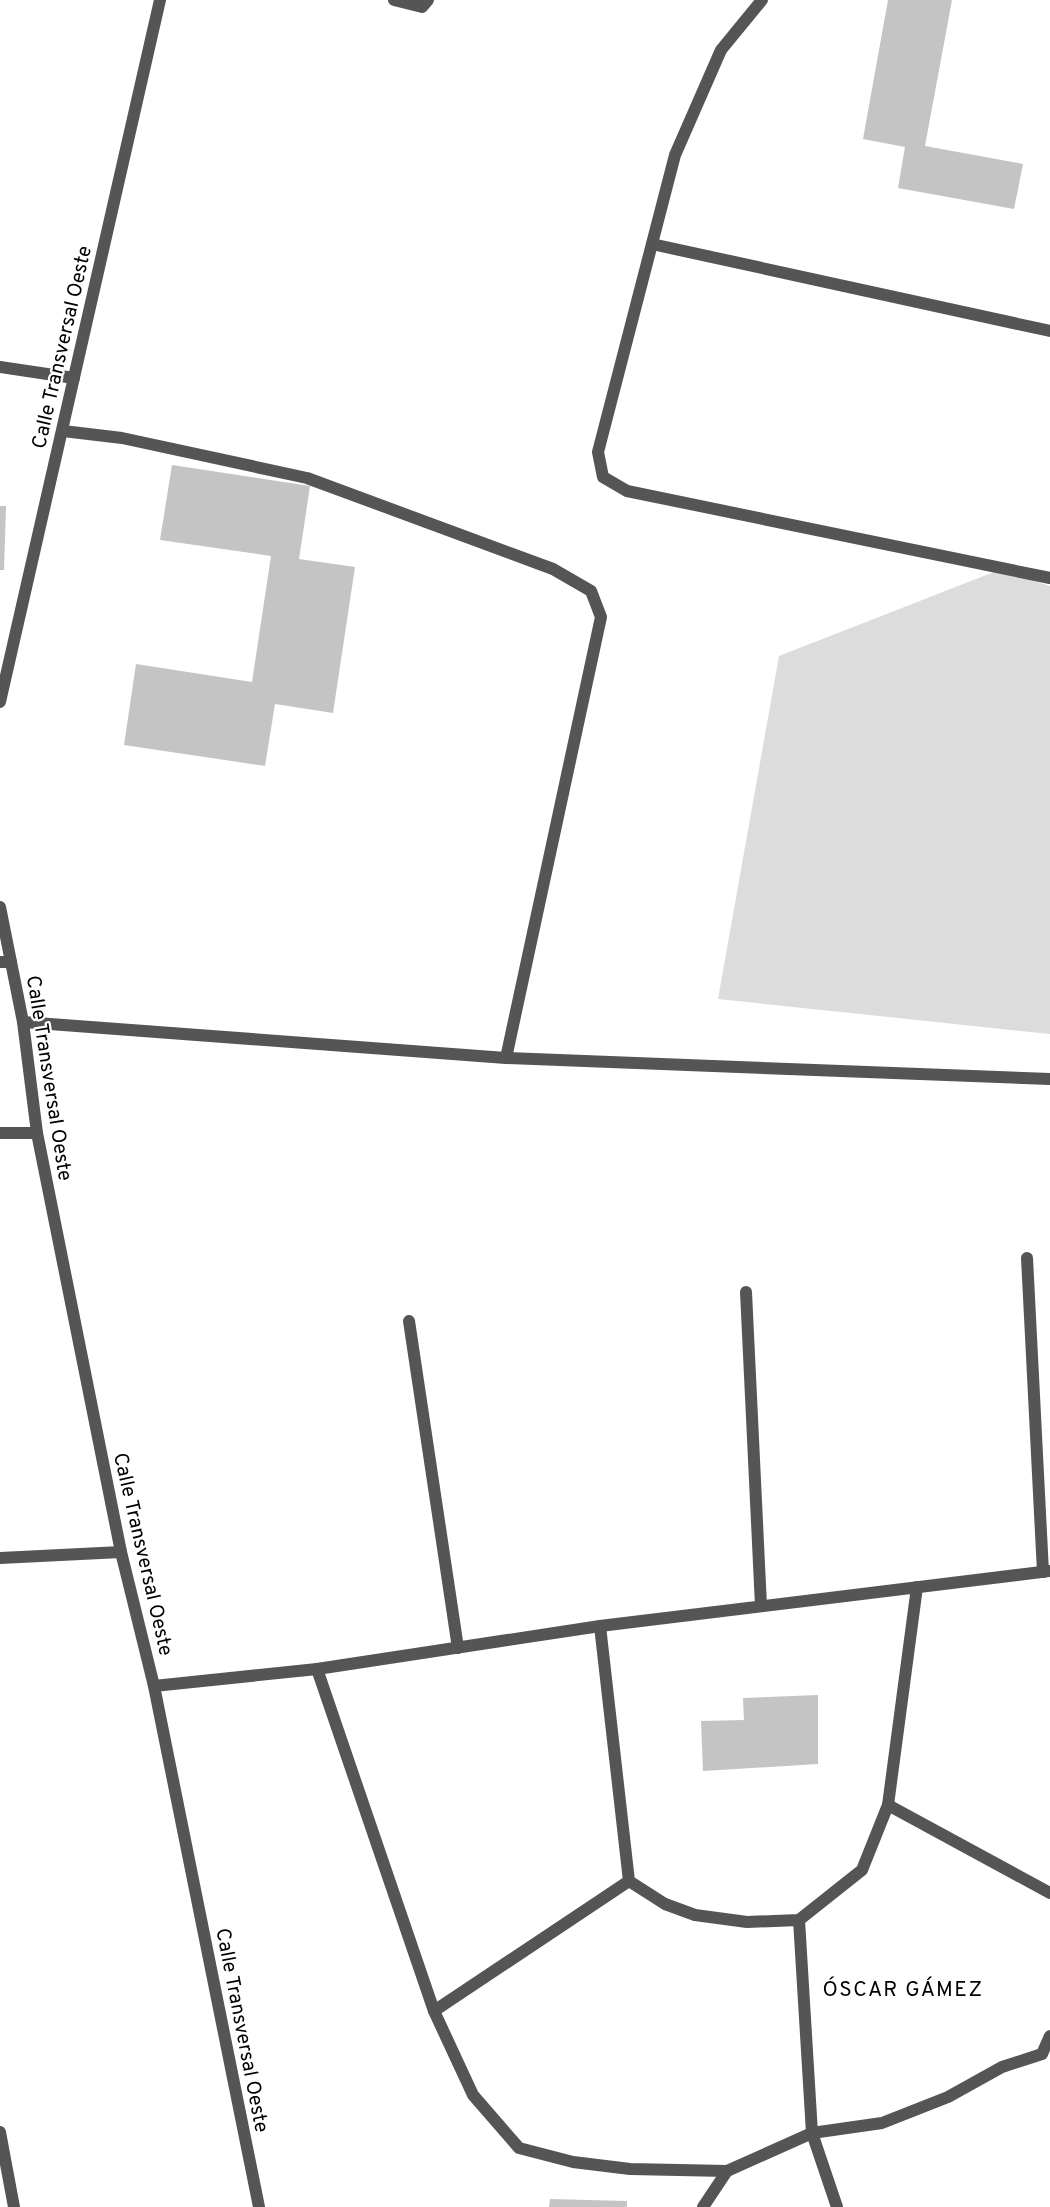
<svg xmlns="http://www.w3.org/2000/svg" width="1050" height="2207" viewBox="0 0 1050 2207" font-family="Overpass,sans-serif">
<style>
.green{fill:#dcdcdc}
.building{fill:#c4c4c4}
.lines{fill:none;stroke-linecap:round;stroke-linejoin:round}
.service{stroke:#555;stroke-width:12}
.minor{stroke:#555;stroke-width:12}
.labels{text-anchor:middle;stroke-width:4.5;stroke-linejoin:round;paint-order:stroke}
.street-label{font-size:20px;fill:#000;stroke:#fff}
.neighbourhood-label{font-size:21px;letter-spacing:1.5px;fill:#000;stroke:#fff}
</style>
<rect width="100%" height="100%" fill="#fff"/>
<!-- green -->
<polygon class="green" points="999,570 1050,586 1050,1034 718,999 779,656"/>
<!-- building -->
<g class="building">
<polygon points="888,0 952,0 925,146 1023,164 1014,209 898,188 905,147 863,139"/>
<polygon points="172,465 310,486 299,559 355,567 333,713 275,704 265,766 124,745 136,664 252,682 271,556 160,540"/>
<polygon points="0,506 6,506 4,570 0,570"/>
<polygon points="818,1695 818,1764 703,1771 701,1721 744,1720 743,1698"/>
<polygon points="550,2199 627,2201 627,2207 549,2207"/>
</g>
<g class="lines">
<!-- service -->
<g class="service">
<polyline points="0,962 11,962"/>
<polyline points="23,1022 506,1058 601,617 591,591 553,569 307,478 122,438 63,431"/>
<polyline points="506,1058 1050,1079"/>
<polyline points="0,1133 37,1133"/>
</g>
<!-- minor -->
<g class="minor">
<polyline points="394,0 422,7 428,0"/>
<polyline points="762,0 721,50 675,155 598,452 603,477 627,491 1050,578"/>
<polyline points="652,244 1050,331"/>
<polyline points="0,367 74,378"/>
<polyline points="0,702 160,0"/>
<polyline points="0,907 23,1022 37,1133 121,1552 154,1686 259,2207"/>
<polyline points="1027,1258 1043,1572"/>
<polyline points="746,1292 761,1606"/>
<polyline points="409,1321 458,1648"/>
<polyline points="0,1558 121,1552"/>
<polyline points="600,1626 629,1881 665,1904 695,1915 747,1922 799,1920 862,1870 888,1805 917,1587"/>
<polyline points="317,1669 434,2011 473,2095 519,2148 573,2162 630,2169 727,2171 812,2133 882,2123 948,2097 1002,2067 1042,2054 1050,2036"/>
<polyline points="154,1686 317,1669 600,1626 1050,1571"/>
<polyline points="888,1805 1050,1893"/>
<polyline points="799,1920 812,2133 837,2207"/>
<polyline points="434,2011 629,1881"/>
<polyline points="0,2132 14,2207"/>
<polyline points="703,2207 727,2171"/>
</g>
</g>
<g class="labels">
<!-- street labels -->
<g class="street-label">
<text transform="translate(61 347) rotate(-77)" y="7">Calle Transversal Oeste</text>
<text transform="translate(50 1078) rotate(81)" y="7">Calle Transversal Oeste</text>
<text transform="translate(144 1554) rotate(77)" y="7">Calle Transversal Oeste</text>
<text transform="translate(243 2030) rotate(79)" y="7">Calle Transversal Oeste</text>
</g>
<!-- neighbourhood labels -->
<g class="neighbourhood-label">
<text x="903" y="1996">ÓSCAR GÁMEZ</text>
</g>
</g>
</svg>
